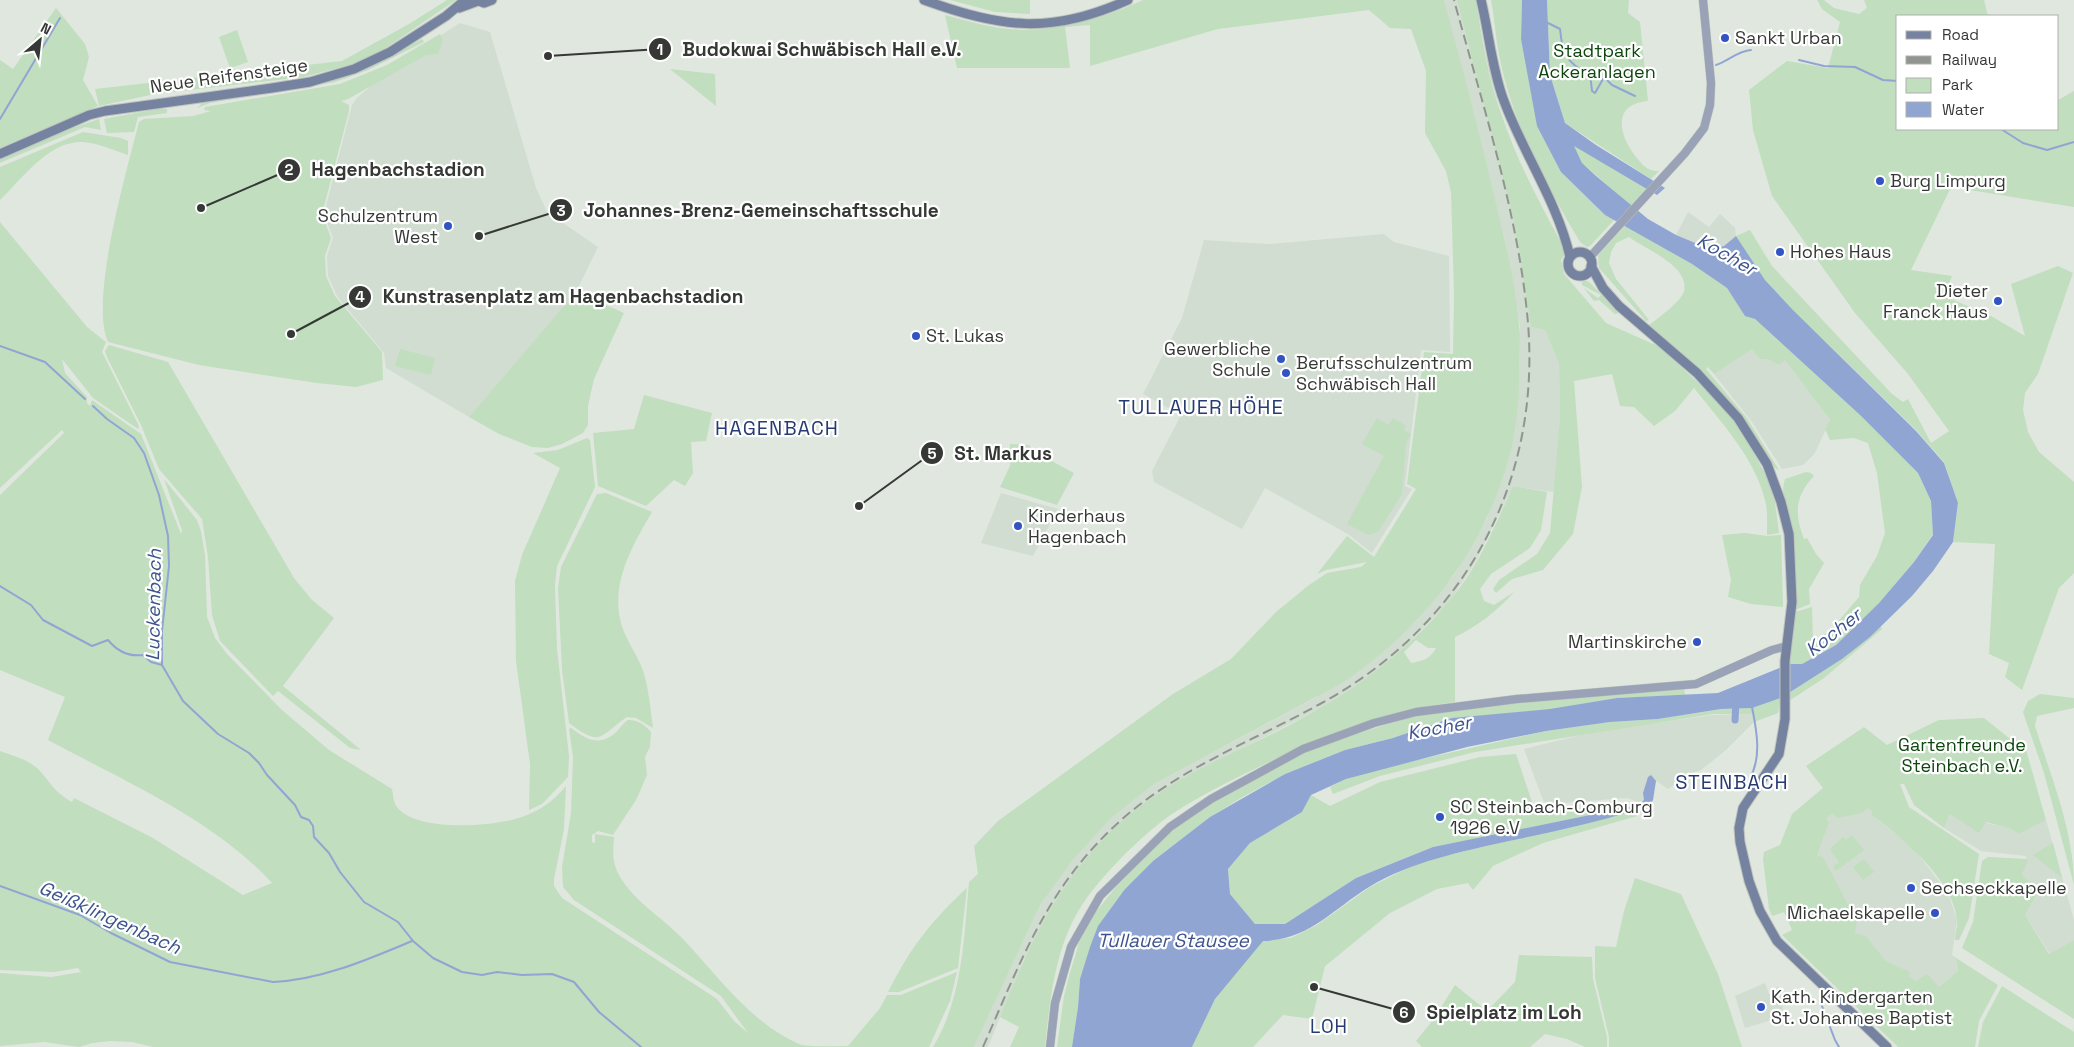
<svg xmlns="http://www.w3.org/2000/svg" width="2074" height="1047" viewBox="0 0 2074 1047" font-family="'Space Grotesk',sans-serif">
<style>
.built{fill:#d1ddd0}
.green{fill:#c1debf;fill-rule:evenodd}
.water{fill:#91a5d3}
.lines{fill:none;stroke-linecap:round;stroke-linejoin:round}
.stream{stroke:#91a5d3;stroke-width:2}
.canal{stroke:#91a5d3;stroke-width:7}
.tertiary-casing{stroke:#bec4bd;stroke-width:9}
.secondary-casing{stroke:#bec4bd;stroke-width:11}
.tertiary{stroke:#99a2b7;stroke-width:8}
.secondary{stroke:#7582a0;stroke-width:9}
.rail{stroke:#90958f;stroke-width:2;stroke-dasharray:10 5;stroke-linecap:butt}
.poi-dot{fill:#3153c3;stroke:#fff;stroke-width:2}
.labels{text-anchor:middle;stroke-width:4.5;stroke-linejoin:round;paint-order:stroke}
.poi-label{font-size:18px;fill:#353835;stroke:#fff;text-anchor:start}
.park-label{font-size:18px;fill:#0e460f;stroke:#fff}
.street-label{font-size:18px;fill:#353835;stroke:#fff}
.water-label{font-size:19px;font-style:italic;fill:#3c538e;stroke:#fff}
.neighbourhood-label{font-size:19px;letter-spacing:1px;fill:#273b73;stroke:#fff}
.quarter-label{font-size:20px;letter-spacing:1px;fill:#273b73;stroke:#fff}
.leader{fill:none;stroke:#353835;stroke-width:2}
.callout-dot{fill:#353835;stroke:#fff;stroke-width:2}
.mark-label{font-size:15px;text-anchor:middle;font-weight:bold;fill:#fff}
.callout-label{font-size:19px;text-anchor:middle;font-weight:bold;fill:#353835;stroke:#fff;stroke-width:4.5;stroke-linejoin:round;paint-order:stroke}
</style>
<rect width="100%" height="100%" fill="#e0e7df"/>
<!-- built -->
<g class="built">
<polygon points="1444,0 1457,0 1514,222 1531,327 1545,330 1559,362 1560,418 1556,482 1553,492 1513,486 1476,561 1450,601 1387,665 1319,709 1188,776 1129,816 1066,884 1023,961 988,1047 974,1047 1040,905 1073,860 1109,820 1154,784 1315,698 1414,623 1454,575 1487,519 1515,431 1518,406 1520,326 1505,239"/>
<polygon points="460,23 490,32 536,188 547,212 598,247 575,294 469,417 386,368 384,353 337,296 328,276 327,256 333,238 324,214 352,105 356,99 392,67"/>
<polygon points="1688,212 1709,227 1720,214 1735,228 1736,236 1724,246 1710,249 1676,235"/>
<polygon points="1384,234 1394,242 1449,256 1450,352 1421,350 1405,486 1412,489 1372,553 1348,534 1265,488 1242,529 1154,482 1152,471 1181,415 1143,394 1182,318 1204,240 1269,244"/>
<polygon points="1752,348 1765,358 1785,360 1830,420 1815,453 1803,465 1782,469 1752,422 1714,374"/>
<polygon points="1001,493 1058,509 1033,556 981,543"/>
<polygon points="1753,714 1754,722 1726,750 1701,770 1690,774 1668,789 1655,780 1648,799 1639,805 1636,801 1627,798 1548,804 1543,800 1524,749 1593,732 1713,715"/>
<polygon points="1867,808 1872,811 1872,815 1914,849 1948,893 1957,920 1952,955 1956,958 1958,971 1939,987 1917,981 1909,976 1909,972 1886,961 1866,936 1854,933 1839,890 1823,857 1817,855 1829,823 1825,818 1833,813"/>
<polygon points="1950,814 2011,829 2019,834 2046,820 2074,920 2074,940 2050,954 2025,915 2038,892 2022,874 2027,864 2026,856 1981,851 1944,828"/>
<polygon points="1765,983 1769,994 1776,993 1775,988 1779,987 1783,1001 1782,1017 1745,1028 1735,996"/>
</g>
<!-- green -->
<g class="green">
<polygon points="447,0 456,0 384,49 353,64 303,77 155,94 99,106 95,89 342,61 409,24"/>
<polygon points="950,0 1030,0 1030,14 995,12"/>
<path d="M1143,0H1444C1461,63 1478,127 1493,191C1504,235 1515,280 1519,325C1521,338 1519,353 1519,366C1519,387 1519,409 1515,430C1496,535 1429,625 1342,683L1154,784L1109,820L1073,860L1040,905L974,1047H933C963,997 964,938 969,882L978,874L974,846L998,821L1173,694L1231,659L1276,612L1309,585L1327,573L1361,567L1367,562L1326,570L1317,574L1347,536L1374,557L1416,489L1407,484L1424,352L1453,354L1454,294L1451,192L1446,171L1425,133L1426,71L1411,29L1390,28L1369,10L1218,29L1090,66V25L1065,27L1070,68H957L945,15C961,19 977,24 994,27C1043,36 1099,21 1143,0Z"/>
<path d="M1457,0H1476C1482,39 1488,79 1502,116C1518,164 1542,207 1566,252L1561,260L1564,274L1606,323L1660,347L1727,410L1743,432L1767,478L1775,502L1779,533L1767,535C1767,524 1768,511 1765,500C1755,458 1720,421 1694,388L1675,411L1654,426L1634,407L1620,406L1612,374L1574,381L1582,487L1573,534L1543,570L1512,579L1496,593L1493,589L1499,580L1537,554L1550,533L1560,418L1559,363L1545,330L1531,327L1514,222Z"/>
<path d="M1491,0H1522L1521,39L1561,172L1605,215L1614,220L1590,246L1587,247L1580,242C1548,188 1514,126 1501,64C1496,43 1495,21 1491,0Z"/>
<path d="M1547,0H1629L1628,13L1640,22L1648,101C1611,104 1619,136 1637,158C1640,162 1646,169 1651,170C1654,171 1657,171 1659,171L1651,179L1565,123L1550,75Z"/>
<polygon points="1817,0 1824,0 1834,8 1859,14 1867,8 1864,0 1984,0 1988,16 1898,16 1898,129 2058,129 2058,100 2074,91 2074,207 1951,187 1911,270 1952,276 1944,296 1991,316 2025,336 2011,284 2058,266 2073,273 2038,374 2025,393 2023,410 2028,432 2039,452 2074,482 2074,573 2059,588 2022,690 2005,677 2009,663 1989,654 1995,544 1953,542 1958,504 1944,462 1916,430 1793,310 1765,280 1736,236 1750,230 1772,266 1892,394 1903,402 1908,399 1931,443 1949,431 1908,374 1855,313 1772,196 1753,130 1749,90 1787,61 1828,68 1840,22 1822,9"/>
<polygon points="56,8 85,44 89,57 83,80 98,106 0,148 0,60 13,69"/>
<polygon points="237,30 248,62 230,68 219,37"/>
<path d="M440,34L443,40L438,54L426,55L348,99L341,101L349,105V111L322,214L331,238L325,256L326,276L335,296L382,352L383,380L356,387L317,383L199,365L108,342C89,300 127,170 139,122L144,119L193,116L211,111L204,110L205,107L340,84L387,65Z"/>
<path d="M422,39L424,42L368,70L335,82L210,103L197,108L203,102C257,94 317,90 368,68C386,59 404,49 422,39Z"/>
<polygon points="670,69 715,74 716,106"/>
<polygon points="157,109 167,109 167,113 138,117 134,132 107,133 104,119"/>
<polygon points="99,119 101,130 85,127 0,163 0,159 61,132"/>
<path d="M83,132L121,138L128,141V155C113,150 98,143 83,142C49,140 22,179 0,200V167Z"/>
<polygon points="1573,145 1651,191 1635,209 1582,163"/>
<path d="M0,222L87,327L106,342L102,352L139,426L138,429L93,398L62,359L65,373L87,397V403L90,406L92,400L141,434L181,534L182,530L164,479L197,520L201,531L205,555L207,617L215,638L227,654L282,710L329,750L392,789C393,794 393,799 395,804C411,834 501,827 527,815C543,809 555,799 566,786L564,829L554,879V886L562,898L717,999L734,1021L748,1033L721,996L574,900L563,887L562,867L571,813L573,757L569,729L571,728C585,738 597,747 614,734C619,730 622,724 628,720C638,720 644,724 651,732L650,747L645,757L647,775L636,800L613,835L598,831L592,835V842L595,843V834L614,837C613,848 612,860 617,871C630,899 662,917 683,939C719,977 752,1025 802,1045C814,1047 835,1046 848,1046L880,1008L887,995H901L957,972L950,1001L929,1047H153L132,1042L111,1041L92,1043L79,1047L44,1042L0,1046V973L51,977L81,972L78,968L54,972L0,970V751C13,756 28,759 39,770C52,784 53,791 72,802L74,798L153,838L243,895L272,883C213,819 124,781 48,740L65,697L0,670V495L64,433L62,430L0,488Z"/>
<path d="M1625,226L1692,264L1727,288L1745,315L1755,319L1860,415L1918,473L1931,501L1933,534L1914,562L1879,603L1836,645L1802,664H1789L1795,612L1812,607L1813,641L1830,631L1859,597L1860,585L1877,556L1885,533L1877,473L1868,443L1854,438L1830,440L1825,429L1830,420L1785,360L1779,365L1768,359H1760L1752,349L1714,374L1708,367L1706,369L1747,418L1779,470C1769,468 1758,440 1752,430C1724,388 1686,358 1648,326C1657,319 1682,301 1684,291C1690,266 1645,249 1629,237L1616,243L1611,252L1609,263L1616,279L1649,320L1646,321L1599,268L1598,255Z"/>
<polygon points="1582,278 1590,283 1619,313 1615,314 1599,300 1594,301 1584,288 1598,298 1601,295 1582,285"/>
<polygon points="576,292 624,313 594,379 588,406 588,425 583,433 562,444 548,448 532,447 499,434 469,417"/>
<polygon points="109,345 168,362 294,578 311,599 334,618 283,686 361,750 350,748 278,691 273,696 220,641 212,615 208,557 202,519 159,469 141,425 107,357 105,351"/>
<polygon points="400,349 435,358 431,375 395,366"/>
<polygon points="644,395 712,413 706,441 691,442 693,473 685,486 674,480 646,506 598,486 593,433 634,429"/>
<polygon points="1377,418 1389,425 1393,418 1406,426 1404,430 1411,434 1406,443 1402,494 1378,532 1369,535 1347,524 1384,456 1362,444"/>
<polygon points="587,438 590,440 595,487 557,566 555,585 557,649 569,756 568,777 542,804 529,810 530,764 516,661 515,581 522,555 560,468 533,453 558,450"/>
<polygon points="1010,444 1029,445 1033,451 1074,473 1057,505 1000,487 1010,466"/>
<path d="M1806,472L1811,473L1814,476C1795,496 1794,514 1804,539L1807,538L1816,554L1824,563L1809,589L1810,604L1795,610C1797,585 1795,561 1792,536C1789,518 1779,496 1785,479Z"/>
<path d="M1513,486L1547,492L1541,530L1530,548L1491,574L1480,589L1484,601L1494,605L1514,592C1496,612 1479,625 1455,637V702C1389,710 1329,734 1269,762C1236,778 1202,794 1172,814C1142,835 1107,870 1086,899C1056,941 1050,997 1045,1047H1010L1019,1027L1000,1017C1032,938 1062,873 1128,816C1172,779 1227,756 1278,731C1347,696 1400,659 1450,600C1478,568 1495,525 1513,486ZM1416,640L1428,648H1436C1430,659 1423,661 1411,663L1404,652Z"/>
<path d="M606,493L652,512C633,545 612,579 620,619C623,636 636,652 642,668C649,687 650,708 653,728L636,718L627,717C599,736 602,748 569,723L562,670L558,588L561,567L597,494Z"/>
<polygon points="1745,533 1767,536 1781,535 1783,607 1751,604 1728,597 1731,580 1722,535"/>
<polygon points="1880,626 1882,629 1824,678 1789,701 1789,693 1842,659"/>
<polygon points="1684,686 1685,695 1617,698 1393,738 1345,750 1285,774 1241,798 1210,817 1153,861 1125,889 1080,979 1078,1007 1072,1047 1057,1047 1064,996 1069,976 1079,943 1095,913 1115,888 1178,824 1203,807 1314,748 1418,714 1470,707"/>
<path d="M2040,694L2074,698V708L2037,716L2035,726C2051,777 2074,831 2074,885L2044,773L2023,712L2028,701Z"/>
<polygon points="1781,698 1778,713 1754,722 1752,714 1713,714 1475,752 1380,776 1333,794 1330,787 1346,779 1378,769 1546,731 1610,722 1658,719 1721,709 1752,708"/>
<path d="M1984,718L2009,738H2014L2025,746L2046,820L2019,834L2011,829L1986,822L1979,833L1950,814L1944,828L1914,805L1904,784H1900L1909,807L1979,854L1969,918L1959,940H1955C1955,934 1958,926 1957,921C1955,881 1901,837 1872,815V811L1867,808L1862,813L1837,818L1833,813L1826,818L1829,823L1817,855L1823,857L1857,922L1855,933L1866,936L1886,961L1910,972L1909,976L1916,981L1927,974L1939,987L1958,971L1956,958L1998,985L1979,1021L1975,1047H1898L1782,935L1792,930L1784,912L1772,916L1769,909L1763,859L1764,852L1780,845L1792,814L1823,788L1806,766L1864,727L1887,745L1939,720Z"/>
<polygon points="1516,754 1535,811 1543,812 1629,804 1631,807 1433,847 1356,878 1285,924 1270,924 1269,940 1291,938 1317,925 1370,887 1416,864 1440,857 1635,811 1637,816 1543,843 1493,866 1473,890 1468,883 1437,889 1390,913 1329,963 1325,966 1312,1019 1283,1015 1253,1047 1192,1047 1215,999 1234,974 1263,926 1255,924 1230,894 1228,869 1250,843 1302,812 1311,795 1330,806 1380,782 1480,757"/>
<polygon points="1852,835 1864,850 1836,871 1833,867 1839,862 1830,849 1843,837 1846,840"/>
<polygon points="2053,843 2062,878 2033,855"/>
<polygon points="1988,857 2027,859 2027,864 2022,874 2038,892 2025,915 2049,954 2074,940 2074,1019 1962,948 1973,922 1982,861"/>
<polygon points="1864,859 1874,872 1863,880 1853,867"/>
<polygon points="1635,878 1681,894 1718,974 1742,1047 1609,1047 1609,1037 1595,978 1595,946 1616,947 1624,911"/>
<path d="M967,888L958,968L899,992H888C910,948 931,921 967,888Z"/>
<polygon points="1519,955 1592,957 1593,979 1607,1037 1607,1047 1585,1047 1567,1039 1545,1034 1530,1047 1422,1047 1416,1041 1433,1020 1455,985 1487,1011 1515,982"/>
<polygon points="2002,986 2074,1032 2074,1047 1978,1047 1983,1022"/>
</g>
<!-- water -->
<path class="water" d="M1522,0H1547L1550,75L1565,123L1596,145L1665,188L1657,195L1574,146L1582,163L1596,176L1648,219L1676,235L1710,249L1724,246L1736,236L1765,280L1793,310L1916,431L1944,463L1958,503L1953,542L1933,571L1912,596L1870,637L1842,659L1781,698L1752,708L1721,709L1658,719L1610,722L1546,731L1467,747L1346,779L1311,795L1302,812L1250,843L1228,869L1230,894L1255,924H1285L1356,878L1433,847L1639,805L1644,800L1643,793L1648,777L1651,775L1656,781L1653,800L1649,806C1604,821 1556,831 1509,841C1461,852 1412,861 1369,887C1333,909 1309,940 1263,941L1215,999L1192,1047H1072L1078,1007L1080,979L1090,947L1098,926L1125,889L1153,861L1210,817L1285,774L1345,750L1393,738L1452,718L1550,709L1617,698L1718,693L1789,664H1802L1836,645L1879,603L1914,562L1933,535L1931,501L1918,473L1860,415L1755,319L1745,316L1727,288L1692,264L1605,215L1561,172L1537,126L1521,39Z"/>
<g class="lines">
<!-- stream -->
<g class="stream">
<path d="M1546,22L1560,29C1562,49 1564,59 1581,70"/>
<polyline points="1799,60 1824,66 1855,67 1883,80 1898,81"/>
<path d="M1716,65C1729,61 1737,51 1751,50"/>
<polyline points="1587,71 1590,73 1592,91 1595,93 1603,79 1606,79 1612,85 1635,96"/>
<polyline points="0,119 60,18"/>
<polyline points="2001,129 2023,143 2047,150 2074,142"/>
<polyline points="0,346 45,362 85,399"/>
<polyline points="93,406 107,419 134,438 144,453 159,495 168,536 169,566 162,631 162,665 183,701 218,734 249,753 259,763 267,775 295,805 301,817 309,820 313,826 314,837 329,853 340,872 364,902 398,922 413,941 433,958 462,972 482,975 497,972 522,975 552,974 574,982 599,1012 641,1047"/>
<path d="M0,586L31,605L43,620L92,646L108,640C117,651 128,657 143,655L151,662L162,665"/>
<path d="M1749,780C1762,758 1757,732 1752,707"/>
<path d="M0,886L80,915L111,933L170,962L273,982C321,980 369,959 412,941"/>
<polyline points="1822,1006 1835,1040 1839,1047"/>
</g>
<!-- canal -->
<polyline class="canal" points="1735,720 1736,701"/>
<defs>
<g id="tertiary">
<polyline points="1590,257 1685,153 1704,128 1710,105 1711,83 1703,0"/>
<polyline points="1050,1047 1055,1003 1071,947 1100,896 1170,827 1211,799 1303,749 1374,723 1416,712 1517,699 1696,684 1772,650 1787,646"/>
</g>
<g id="secondary">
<polyline points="477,0 484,3 492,0"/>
<path d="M924,0C1002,28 1051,35 1128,0"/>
<path d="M1481,0C1489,33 1492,70 1504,101C1523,153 1558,203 1570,257"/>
<polyline points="459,8 478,1"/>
<polyline points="0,154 89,115 105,111 272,88 310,82 354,69 390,52 446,16 465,0"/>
<circle cx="1580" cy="264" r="12"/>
<polyline points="1591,266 1603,288 1619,306 1697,373 1738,418 1767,464 1781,502 1789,534 1792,602 1785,661 1785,719 1779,754 1743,808 1739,828 1740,842 1749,881 1760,911 1777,941 1887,1047"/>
</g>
</defs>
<!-- tertiary casing -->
<use href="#tertiary" class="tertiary-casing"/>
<!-- secondary casing -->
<use href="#secondary" class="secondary-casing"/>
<!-- tertiary -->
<use href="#tertiary" class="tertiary"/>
<!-- secondary -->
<use href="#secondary" class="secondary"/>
<!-- rail -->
<path class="rail" d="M983,1047C1021,961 1047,887 1119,822C1177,769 1253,741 1320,704C1463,626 1541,485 1528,323C1519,216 1482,103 1454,0"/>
</g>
<!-- markers -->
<g class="poi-dot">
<circle cx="1725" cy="38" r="5"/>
<circle cx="1880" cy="181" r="5"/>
<circle cx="448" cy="226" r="5"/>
<circle cx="1780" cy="252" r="5"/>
<circle cx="1998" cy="301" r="5"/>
<circle cx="916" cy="336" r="5"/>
<circle cx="1281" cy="359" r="5"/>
<circle cx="1286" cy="373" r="5"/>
<circle cx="1018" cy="526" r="5"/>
<circle cx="1697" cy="642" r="5"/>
<circle cx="1440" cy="817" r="5"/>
<circle cx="1911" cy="888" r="5"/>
<circle cx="1935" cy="913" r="5"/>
<circle cx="1761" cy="1007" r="5"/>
</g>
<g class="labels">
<!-- poi labels -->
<g class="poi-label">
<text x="1735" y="44">Sankt Urban</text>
<text x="1890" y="187">Burg Limpurg</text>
<text x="438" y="222" text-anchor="end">Schulzentrum<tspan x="438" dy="21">West</tspan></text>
<text x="1790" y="258">Hohes Haus</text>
<text x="1988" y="297" text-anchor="end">Dieter<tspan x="1988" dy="21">Franck Haus</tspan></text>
<text x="926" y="342">St. Lukas</text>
<text x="1271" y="355" text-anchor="end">Gewerbliche<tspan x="1271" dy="21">Schule</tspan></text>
<text x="1296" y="369">Berufsschulzentrum<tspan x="1296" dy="21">Schwäbisch Hall</tspan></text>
<text x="1028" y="522">Kinderhaus<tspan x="1028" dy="21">Hagenbach</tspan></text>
<text x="1687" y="648" text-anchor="end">Martinskirche</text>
<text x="1450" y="813">SC Steinbach-Comburg<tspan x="1450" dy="21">1926 e.V</tspan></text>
<text x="1921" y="894">Sechseckkapelle</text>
<text x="1925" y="919" text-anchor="end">Michaelskapelle</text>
<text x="1771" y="1003">Kath. Kindergarten<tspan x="1771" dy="21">St. Johannes Baptist</tspan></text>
</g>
<!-- park labels -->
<g class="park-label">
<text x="1597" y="57">Stadtpark<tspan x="1597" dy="21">Ackeranlagen</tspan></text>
<text x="1962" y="751">Gartenfreunde<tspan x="1962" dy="21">Steinbach e.V.</tspan></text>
</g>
<!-- street labels -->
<g class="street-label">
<text transform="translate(229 76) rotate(-8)" y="6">Neue Reifensteige</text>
</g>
<!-- water labels -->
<g class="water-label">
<text transform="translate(1727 254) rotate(30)" y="7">Kocher</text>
<text transform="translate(153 605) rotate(-89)" y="7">Luckenbach</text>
<text transform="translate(1833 632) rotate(-38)" y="7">Kocher</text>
<text transform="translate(1439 727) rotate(-10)" y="7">Kocher</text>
<text transform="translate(110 917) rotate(24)" y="7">Geißklingenbach</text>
<text x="1173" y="947">Tullauer Stausee</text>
</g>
<!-- neighbourhood labels -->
<g class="neighbourhood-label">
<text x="1329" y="1033">LOH</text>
</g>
<!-- quarter labels -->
<g class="quarter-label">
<text x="1201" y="414">TULLAUER HÖHE</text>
<text x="777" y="435">HAGENBACH</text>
<text x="1732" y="789">STEINBACH</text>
</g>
</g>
<!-- callouts -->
<path class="leader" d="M548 56L660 49M201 208L289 170M479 236L561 210M291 334L360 297M859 506L932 453M1314 987L1404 1012"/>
<g class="callout-dot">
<circle cx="548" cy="56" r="5"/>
<circle cx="201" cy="208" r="5"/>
<circle cx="479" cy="236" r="5"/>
<circle cx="291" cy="334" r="5"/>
<circle cx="859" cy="506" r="5"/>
<circle cx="1314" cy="987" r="5"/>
<circle cx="660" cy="49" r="12"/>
<circle cx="289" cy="170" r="12"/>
<circle cx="561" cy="210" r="12"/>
<circle cx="360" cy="297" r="12"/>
<circle cx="932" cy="453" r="12"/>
<circle cx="1404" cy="1012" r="12"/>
</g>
<g class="mark-label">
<text x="660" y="55">1</text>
<text x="289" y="175">2</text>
<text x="561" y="216">3</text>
<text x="360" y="302">4</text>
<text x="932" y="459">5</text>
<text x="1404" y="1018">6</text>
</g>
<g class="callout-label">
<text x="822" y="56">Budokwai Schwäbisch Hall e.V.</text>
<text x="398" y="176">Hagenbachstadion</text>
<text x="761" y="217">Johannes-Brenz-Gemeinschaftsschule</text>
<text x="563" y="303">Kunstrasenplatz am Hagenbachstadion</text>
<text x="1003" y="460">St. Markus</text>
<text x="1504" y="1019">Spielplatz im Loh</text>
</g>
<!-- legend -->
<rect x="1896" y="15" width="162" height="115" fill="#ffffff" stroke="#aeafae"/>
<rect x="1906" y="31" width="25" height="8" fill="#7582a0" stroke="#aeafae"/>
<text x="1942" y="40" font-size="15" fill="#353835">Road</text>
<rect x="1906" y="56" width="25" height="8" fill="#90958f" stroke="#aeafae"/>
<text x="1942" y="65" font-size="15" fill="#353835">Railway</text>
<rect x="1906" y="78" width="25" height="15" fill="#c1debf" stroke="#aeafae"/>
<text x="1942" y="90" font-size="15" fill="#353835">Park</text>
<rect x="1906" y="102" width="25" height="15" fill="#91a5d3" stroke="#aeafae"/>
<text x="1942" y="115" font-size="15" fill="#353835">Water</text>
<!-- north arrow -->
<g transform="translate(40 40) rotate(28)" stroke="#ffffff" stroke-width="4" paint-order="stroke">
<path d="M0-4L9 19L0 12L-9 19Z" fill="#353835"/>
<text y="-8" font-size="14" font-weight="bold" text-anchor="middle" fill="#353835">N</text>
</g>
</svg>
